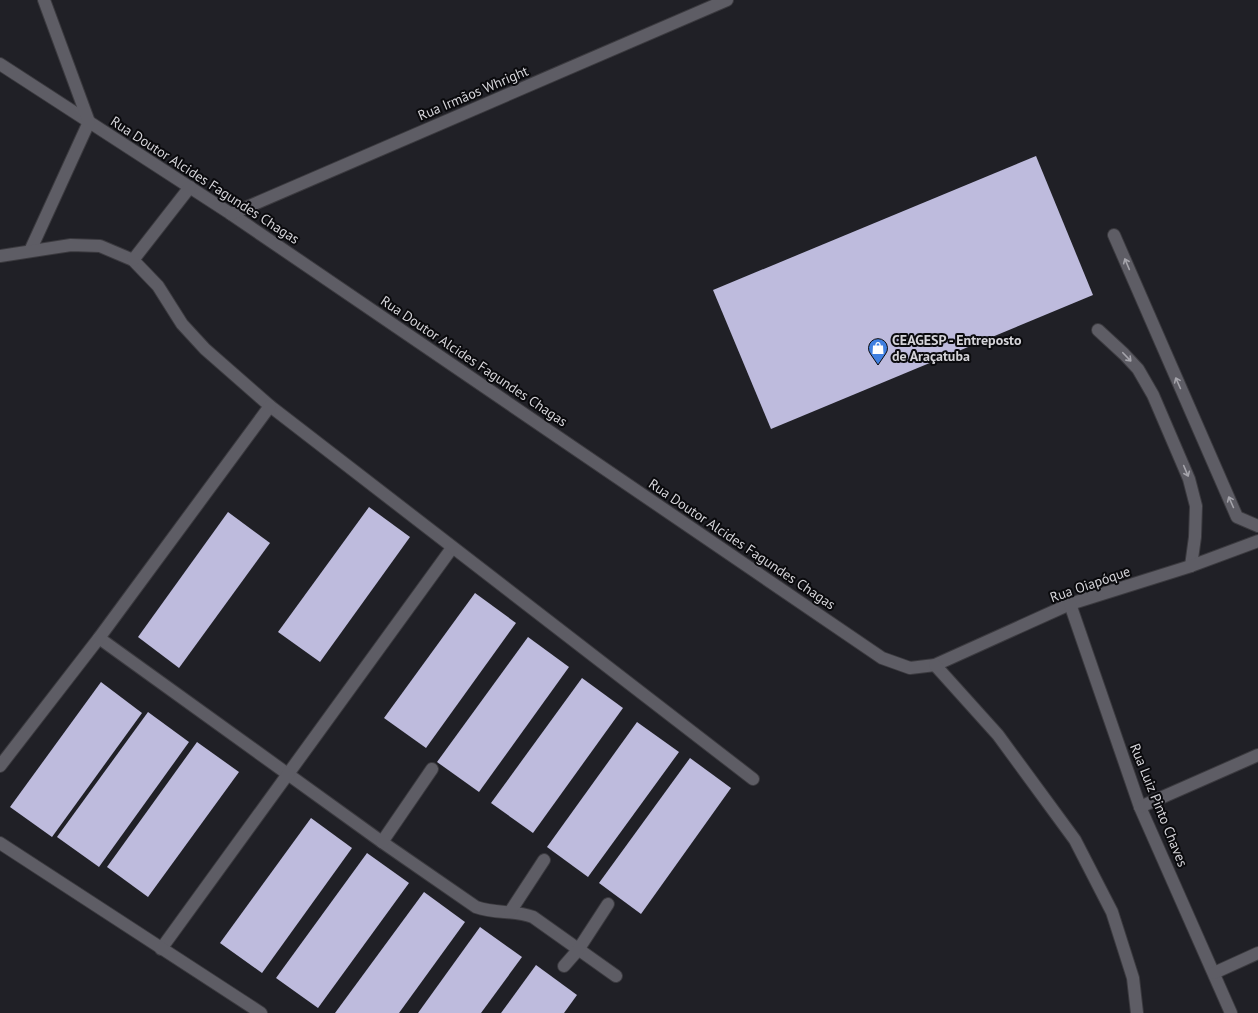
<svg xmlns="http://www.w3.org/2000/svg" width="1258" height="1013" viewBox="0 0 1258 1013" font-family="'PT Sans',sans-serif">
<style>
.building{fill:#bebbdd}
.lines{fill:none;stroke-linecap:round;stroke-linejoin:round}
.lane-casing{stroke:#3b3a3f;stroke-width:14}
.street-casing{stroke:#3b3a3f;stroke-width:14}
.lane{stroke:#5e5d65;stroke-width:12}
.street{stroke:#5e5d65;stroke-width:12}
.oneway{stroke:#a5a4ab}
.labels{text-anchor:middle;stroke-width:4;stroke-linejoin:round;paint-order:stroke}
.street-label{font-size:14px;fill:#d5d4d9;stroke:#0a0a0d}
.poi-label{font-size:14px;font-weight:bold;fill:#d5d4d9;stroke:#0a0a0d;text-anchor:start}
</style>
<rect width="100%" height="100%" fill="#202026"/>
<!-- building -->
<g class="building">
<polygon points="1036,156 1093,295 771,429 713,290"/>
<polygon points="369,507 410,537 320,662 278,632"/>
<polygon points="228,512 270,543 179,668 138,637"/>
<polygon points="475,593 516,623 426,748 384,718"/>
<polygon points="528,637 569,667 479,792 437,762"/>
<polygon points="582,678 623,708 533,833 491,803"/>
<polygon points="101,682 142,713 52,837 10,807"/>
<polygon points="148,712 189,742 99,867 57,837"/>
<polygon points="637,722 679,752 588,877 547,847"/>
<polygon points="197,742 239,772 148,897 107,867"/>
<polygon points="690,758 731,788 641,914 599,883"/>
<polygon points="311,818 352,848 262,973 220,943"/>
<polygon points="367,853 409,883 318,1008 276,978"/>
<polygon points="424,892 465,922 399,1013 335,1013"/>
<polygon points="480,927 522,957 481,1013 418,1013"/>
<polygon points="536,965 577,995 564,1013 501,1013"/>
</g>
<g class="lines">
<defs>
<g id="lane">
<polyline points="1114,235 1237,517 1258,526"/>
<polyline points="1098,330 1124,354 1138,369 1153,395 1189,479 1196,506 1195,537 1191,566"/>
<path d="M99,638L382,842L476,907C495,914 514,910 533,917L616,976"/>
<polyline points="382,842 432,769"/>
<polyline points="510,912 544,860"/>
<polyline points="161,949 452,548"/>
<polyline points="564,966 578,950 608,904"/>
</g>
<g id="street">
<polyline points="0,64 231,214 882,658 910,668 935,665 1070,604 1191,566 1258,541"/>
<polyline points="231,214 727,0"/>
<polyline points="30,251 89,122 44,0"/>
<polyline points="0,256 71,245 100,246 133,260 158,286 182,324 205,349 270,406 753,779"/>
<polyline points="133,260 190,187"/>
<polyline points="1070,604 1140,807 1231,1013"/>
<polyline points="935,665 998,735 1075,840 1112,912 1133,978 1137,1013"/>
<polyline points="0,766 99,638 270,406"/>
<polyline points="1140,807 1258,755"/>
<polyline points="0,843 261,1013"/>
<polyline points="1214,973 1258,953"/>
</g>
</defs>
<!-- lane casing -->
<use href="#lane" class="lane-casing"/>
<!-- street casing -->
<use href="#street" class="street-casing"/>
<!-- lane -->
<use href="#lane" class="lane"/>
<!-- street -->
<use href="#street" class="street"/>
</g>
<!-- one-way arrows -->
<defs><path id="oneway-shaft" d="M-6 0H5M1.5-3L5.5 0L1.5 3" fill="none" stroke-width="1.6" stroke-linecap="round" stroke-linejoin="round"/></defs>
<g class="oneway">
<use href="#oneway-shaft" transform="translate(1127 264) rotate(-113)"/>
<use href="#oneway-shaft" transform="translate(1127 357) rotate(46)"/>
<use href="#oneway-shaft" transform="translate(1178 383) rotate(-114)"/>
<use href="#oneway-shaft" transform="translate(1186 471) rotate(67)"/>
<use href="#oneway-shaft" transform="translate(1231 502) rotate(-114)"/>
</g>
<!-- icons -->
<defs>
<symbol id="shop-pin" viewBox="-11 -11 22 30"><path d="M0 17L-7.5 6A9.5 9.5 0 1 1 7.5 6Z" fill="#3f7fe0" stroke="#0a0a0d"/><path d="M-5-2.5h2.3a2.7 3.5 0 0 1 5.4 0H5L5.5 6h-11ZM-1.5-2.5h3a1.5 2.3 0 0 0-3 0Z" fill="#fff"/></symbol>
</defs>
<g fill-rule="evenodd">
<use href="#shop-pin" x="867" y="337" width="22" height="30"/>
</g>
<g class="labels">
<!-- street labels -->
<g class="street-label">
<text transform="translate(473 93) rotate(-23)" y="5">Rua Irmãos Whright</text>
<text transform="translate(205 180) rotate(33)" y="5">Rua Doutor Alcides Fagundes Chagas</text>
<text transform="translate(474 361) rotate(34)" y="5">Rua Doutor Alcides Fagundes Chagas</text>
<text transform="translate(742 544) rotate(34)" y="5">Rua Doutor Alcides Fagundes Chagas</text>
<text transform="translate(1090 584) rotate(-19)" y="5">Rua Oiapóque</text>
<text transform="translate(1159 805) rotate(68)" y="5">Rua Luiz Pinto Chaves</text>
</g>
<!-- poi labels -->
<g class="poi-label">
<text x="892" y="345">CEAGESP - Entreposto<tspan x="892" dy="16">de Araçatuba</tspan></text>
</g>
</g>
</svg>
